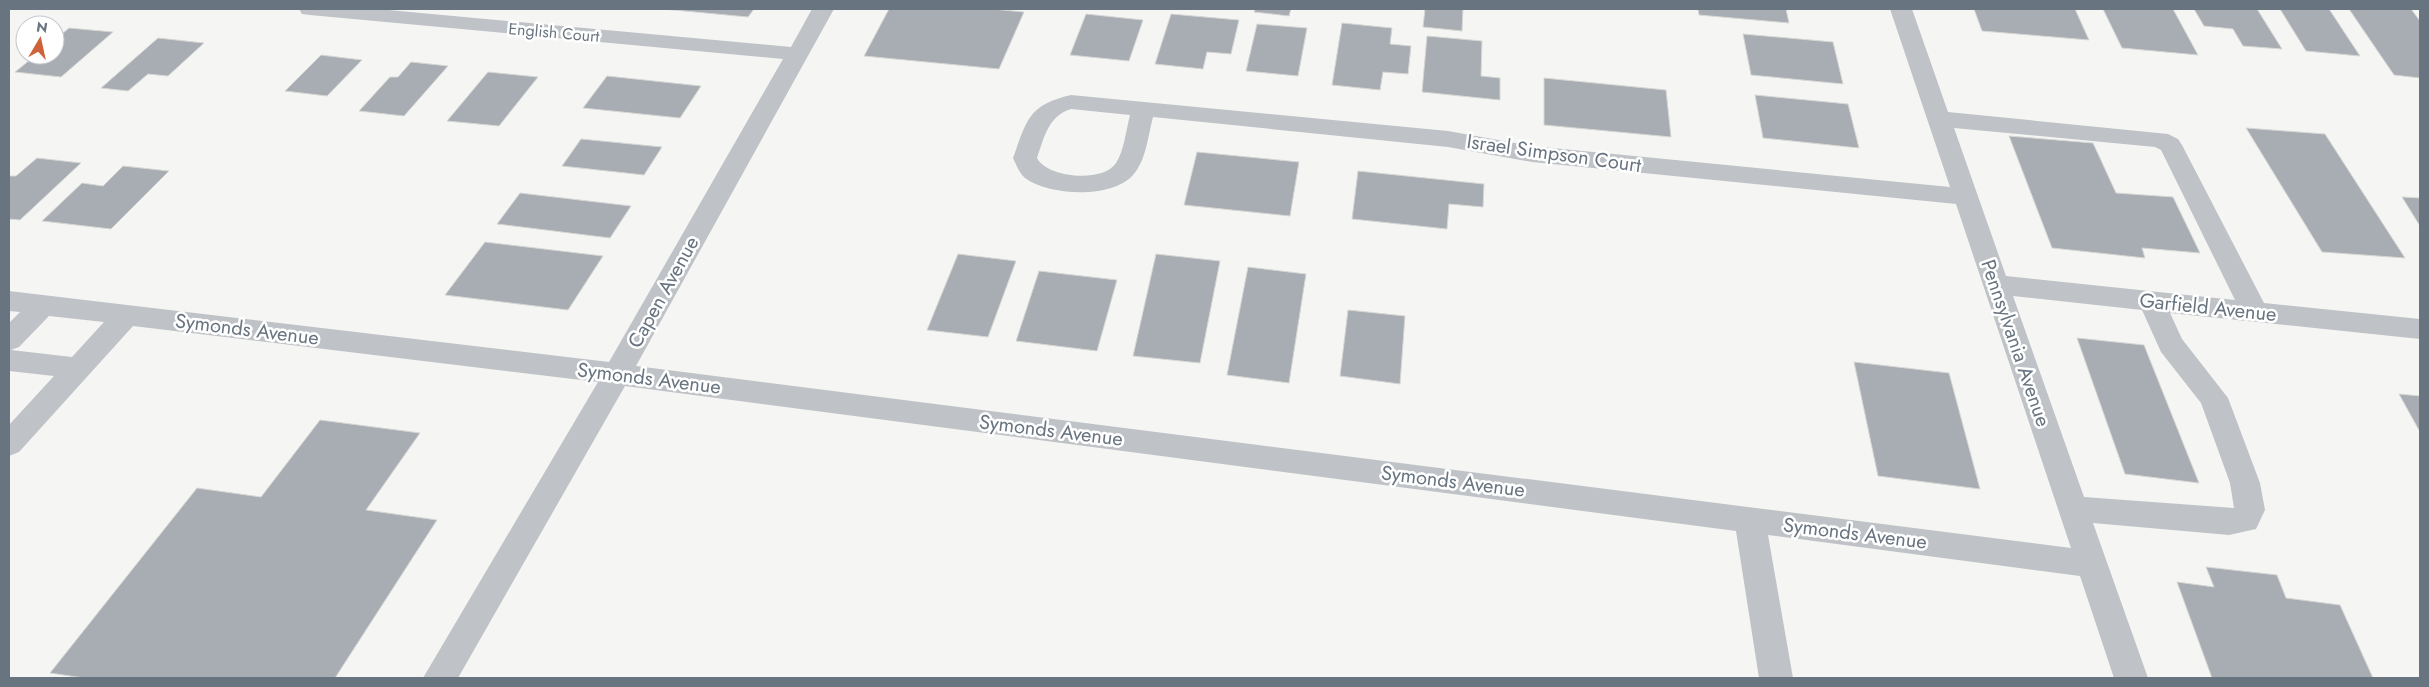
<svg xmlns="http://www.w3.org/2000/svg" width="2429" height="687" viewBox="0 0 2429 687" font-family="Jost,sans-serif">
<style>
.building{fill:#a7adb2;stroke:#d7d7d5}
.lines{fill:none;stroke-linecap:round;stroke-linejoin:round}
.minor{fill:#bfc2c6;fill-rule:evenodd}
.labels{text-anchor:middle;stroke-width:5;stroke-linejoin:round;paint-order:stroke}
.far-street-label{font-size:16px;fill:#687480;stroke:#fff}
.street-label{font-size:20px;fill:#687480;stroke:#fff}
</style>
<rect width="100%" height="100%" fill="#f5f5f3"/>
<!-- building -->
<g class="building">
<polygon points="663,9 754,9 748,17"/>
<polygon points="889,9 992,9 1024,12 999,69 864,56"/>
<polygon points="1255,9 1291,9 1289,16 1254,12"/>
<polygon points="1425,9 1463,9 1462,31 1423,27"/>
<polygon points="1698,9 1786,9 1789,23 1699,15"/>
<polygon points="1974,9 2075,9 2089,40 1982,31"/>
<polygon points="2103,9 2173,9 2198,55 2122,48"/>
<polygon points="2194,9 2257,9 2282,49 2243,46 2233,29 2204,26"/>
<polygon points="2280,9 2329,9 2360,56 2306,51"/>
<polygon points="2349,9 2411,9 2420,21 2420,78 2394,75"/>
<polygon points="1086,14 1143,20 1129,61 1070,55"/>
<polygon points="1171,14 1239,20 1231,54 1207,52 1203,69 1155,64"/>
<polygon points="1342,23 1392,28 1390,44 1411,46 1408,74 1383,72 1380,90 1332,85"/>
<polygon points="1257,24 1307,28 1298,76 1246,71"/>
<polygon points="69,28 113,32 61,77 15,72 36,55 55,55 55,40"/>
<polygon points="1743,34 1833,42 1843,84 1751,75"/>
<polygon points="1427,36 1482,41 1481,76 1500,78 1500,100 1422,92"/>
<polygon points="158,38 204,43 168,76 148,74 128,91 101,88"/>
<polygon points="321,55 362,60 327,96 285,91"/>
<polygon points="411,62 448,66 404,116 359,111 390,77 398,77"/>
<polygon points="488,72 538,77 499,126 447,121"/>
<polygon points="607,76 701,86 680,118 583,108"/>
<polygon points="1544,78 1666,90 1671,137 1544,125"/>
<polygon points="1755,95 1848,104 1859,148 1763,138"/>
<polygon points="2246,128 2325,134 2405,258 2322,252"/>
<polygon points="2009,136 2093,143 2116,193 2173,197 2200,253 2142,248 2145,258 2052,248"/>
<polygon points="581,139 662,147 644,175 562,166"/>
<polygon points="1197,152 1299,162 1290,216 1184,205"/>
<polygon points="37,158 81,163 20,220 9,219 9,176 16,176"/>
<polygon points="123,166 169,171 111,229 42,221 82,183 103,186"/>
<polygon points="1358,171 1484,184 1483,207 1449,204 1447,229 1352,219"/>
<polygon points="520,193 631,206 610,238 497,224"/>
<polygon points="2402,197 2420,198 2420,226"/>
<polygon points="485,242 603,256 568,310 445,295"/>
<polygon points="958,254 1016,261 988,337 927,330"/>
<polygon points="1156,254 1220,261 1200,363 1133,356"/>
<polygon points="1248,267 1306,274 1289,383 1227,375"/>
<polygon points="1039,271 1117,280 1097,351 1016,341"/>
<polygon points="1348,310 1405,316 1400,384 1340,376"/>
<polygon points="2077,338 2144,345 2199,483 2125,474"/>
<polygon points="1854,362 1949,373 1980,489 1878,476"/>
<polygon points="2399,394 2420,396 2420,432"/>
<polygon points="320,420 420,433 366,510 437,520 335,678 84,678 50,673 197,488 261,497"/>
<polygon points="2206,567 2277,575 2286,598 2340,605 2373,678 2212,678 2177,582 2214,587"/>
</g>
<g class="lines">
<!-- minor -->
<path class="minor" d="M299,9H378L791,47L812,9H834L636,366L2071,548L1956,204L1532,162L1448,147L1153,117C1148,136 1146,161 1133,175C1112,199 1049,196 1025,178C1019,173 1016,164 1013,158C1027,120 1028,105 1071,95L1448,131L1532,146L1950,187L1890,9H1912L1948,112L2168,134L2178,139L2182,145L2264,303L2420,319V339L2170,313L2182,339L2228,398L2260,483L2265,510L2256,529L2229,535L2093,523L2148,678H2114L2080,576L1768,535L1793,678H1759L1736,531L625,386L458,678H423L598,382L133,326L19,452L9,456V425L54,376L9,371V323L20,312L9,311V291L609,362L783,59L310,15L302,14ZM1071,109L1130,115C1126,130 1124,151 1116,163C1103,183 1047,178 1037,158C1044,138 1048,116 1071,109ZM1954,128L2155,147L2161,150L2235,300L2006,276ZM2013,296L2142,310L2161,352L2201,403L2230,483L2234,508L2084,497ZM49,316L104,322L72,357L11,350L19,347Z"/>
</g>
<g class="labels">
<!-- far-street labels -->
<g class="far-street-label">
<text transform="translate(554 32) rotate(5)" y="6">English Court</text>
</g>
<!-- street labels -->
<g class="street-label">
<text transform="translate(1554 153) rotate(8)" y="7">Israel Simpson Court</text>
<text transform="translate(663 292) rotate(-61)" y="7">Capen Avenue</text>
<text transform="translate(2208 307) rotate(6)" y="7">Garfield Avenue</text>
<text transform="translate(247 329) rotate(7)" y="7">Symonds Avenue</text>
<text transform="translate(2016 343) rotate(71)" y="7">Pennsylvania Avenue</text>
<text transform="translate(649 378) rotate(7)" y="7">Symonds Avenue</text>
<text transform="translate(1051 430) rotate(7)" y="7">Symonds Avenue</text>
<text transform="translate(1453 481) rotate(7)" y="7">Symonds Avenue</text>
<text transform="translate(1855 533) rotate(7)" y="7">Symonds Avenue</text>
</g>
</g>
<!-- border -->
<rect width="2429" height="687" fill="none" stroke="#687480" stroke-width="20"/>
<!-- north arrow -->
<g transform="translate(40 40) rotate(9)"><circle r="24" fill="#ffffff" stroke="#c3c7cc"/>
<path d="M0-4L9 19L0 12L-9 19Z" fill="#ce623a"/>
<text y="-8" font-size="14" font-weight="bold" text-anchor="middle" fill="#687480">N</text>
</g>
</svg>
